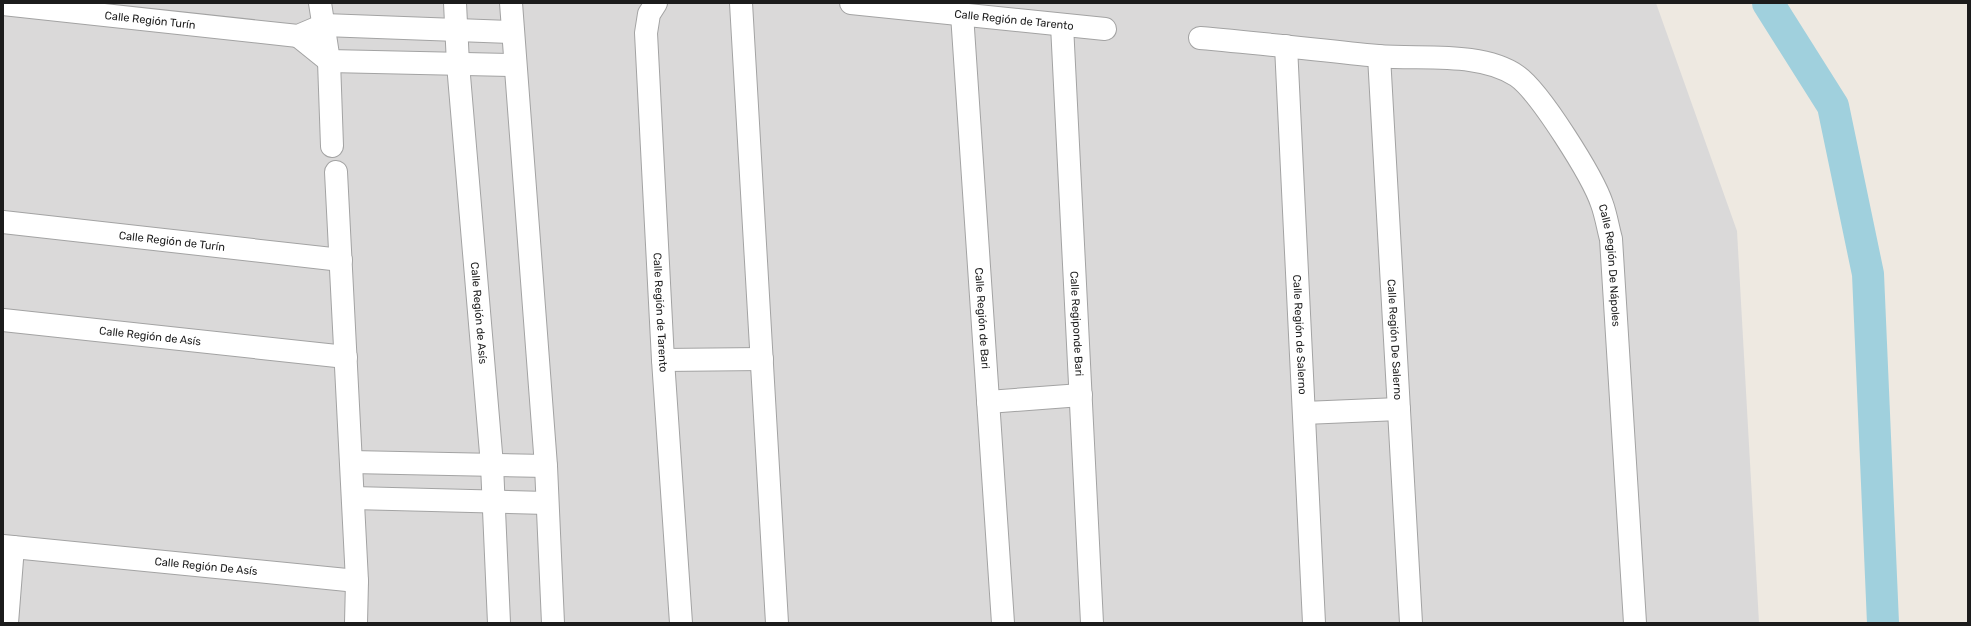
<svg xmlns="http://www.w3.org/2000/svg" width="1971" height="626" viewBox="0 0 1971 626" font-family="Rubik,sans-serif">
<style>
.residential{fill:#dad9d9}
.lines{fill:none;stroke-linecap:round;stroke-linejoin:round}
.canal{stroke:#a0d0dd;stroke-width:32}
.minor-casing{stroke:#a3a3a3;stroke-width:24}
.minor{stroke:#fff;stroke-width:22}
.labels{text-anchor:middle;stroke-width:3;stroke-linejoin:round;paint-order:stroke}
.street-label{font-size:11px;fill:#1c1c1c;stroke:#fff}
</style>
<rect width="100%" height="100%" fill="#eee9e1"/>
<!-- residential -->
<polygon class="residential" points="3,3 1656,3 1737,231 1759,623 3,623"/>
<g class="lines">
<!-- canal -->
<polyline class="canal" points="1768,3 1833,106 1868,274 1883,623"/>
<defs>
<g id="minor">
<polyline points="320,3 329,61 332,146"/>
<path id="s1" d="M455,3L458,64L492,465L499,623"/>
<polyline points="511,3 546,466 553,623"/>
<path id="s2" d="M656,3L649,14L646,33L663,360L681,623"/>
<polyline points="741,3 777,623"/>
<path id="s3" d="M851,3L1105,29"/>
<path id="s4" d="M3,4L298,36L324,25L513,32"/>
<path id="s5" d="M962,14L1003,623"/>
<path id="s6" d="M1062,25L1092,623"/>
<polyline points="298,36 329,61 514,65"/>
<path id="s7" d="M1200,38C1259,43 1318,50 1378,56C1420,60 1481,51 1517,76C1540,92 1593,177 1602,204C1606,215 1608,228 1611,239L1635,623"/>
<path id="s8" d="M1286,46L1314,623"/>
<path id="s9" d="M1379,56L1411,623"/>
<polyline points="336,172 357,581 356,623"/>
<path id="s10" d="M3,222L341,260"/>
<path id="s11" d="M3,320L346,357"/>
<polyline points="663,360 762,359"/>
<polyline points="988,402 1081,395"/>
<polyline points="1304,413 1399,409"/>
<polyline points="351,462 546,466"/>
<polyline points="353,498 547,503"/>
<path id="s12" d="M3,546L357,581"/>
<polyline points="7,623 13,547"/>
</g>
</defs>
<!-- minor casing -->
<use href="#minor" class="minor-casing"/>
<!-- minor -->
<use href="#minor" class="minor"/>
</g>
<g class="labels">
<!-- street labels -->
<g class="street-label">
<text dy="4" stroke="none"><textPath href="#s3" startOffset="164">Calle Región de Tarento</textPath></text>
<text dy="4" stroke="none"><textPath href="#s4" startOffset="148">Calle Región Turín</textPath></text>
<text dy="4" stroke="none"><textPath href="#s10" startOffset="170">Calle Región de Turín</textPath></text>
<text dy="4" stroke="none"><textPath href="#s7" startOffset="538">Calle Región De Nápoles</textPath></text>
<text dy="4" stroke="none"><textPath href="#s2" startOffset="312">Calle Región de Tarento</textPath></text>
<text dy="4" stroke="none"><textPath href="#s1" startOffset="311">Calle Región de Asís</textPath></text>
<text dy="4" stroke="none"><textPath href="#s5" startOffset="305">Calle Región de Bari</textPath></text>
<text dy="4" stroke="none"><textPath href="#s6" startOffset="299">Calle Regiponde Bari</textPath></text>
<text dy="4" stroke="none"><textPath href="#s8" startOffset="289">Calle Región de Salerno</textPath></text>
<text dy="4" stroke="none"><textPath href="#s11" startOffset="148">Calle Región de Asís</textPath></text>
<text dy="4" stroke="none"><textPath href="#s9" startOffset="284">Calle Región De Salerno</textPath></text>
<text dy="4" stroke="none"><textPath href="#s12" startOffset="204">Calle Región De Asís</textPath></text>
</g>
</g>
<!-- border -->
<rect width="1971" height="626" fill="none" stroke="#1c1c1c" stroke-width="8"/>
</svg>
